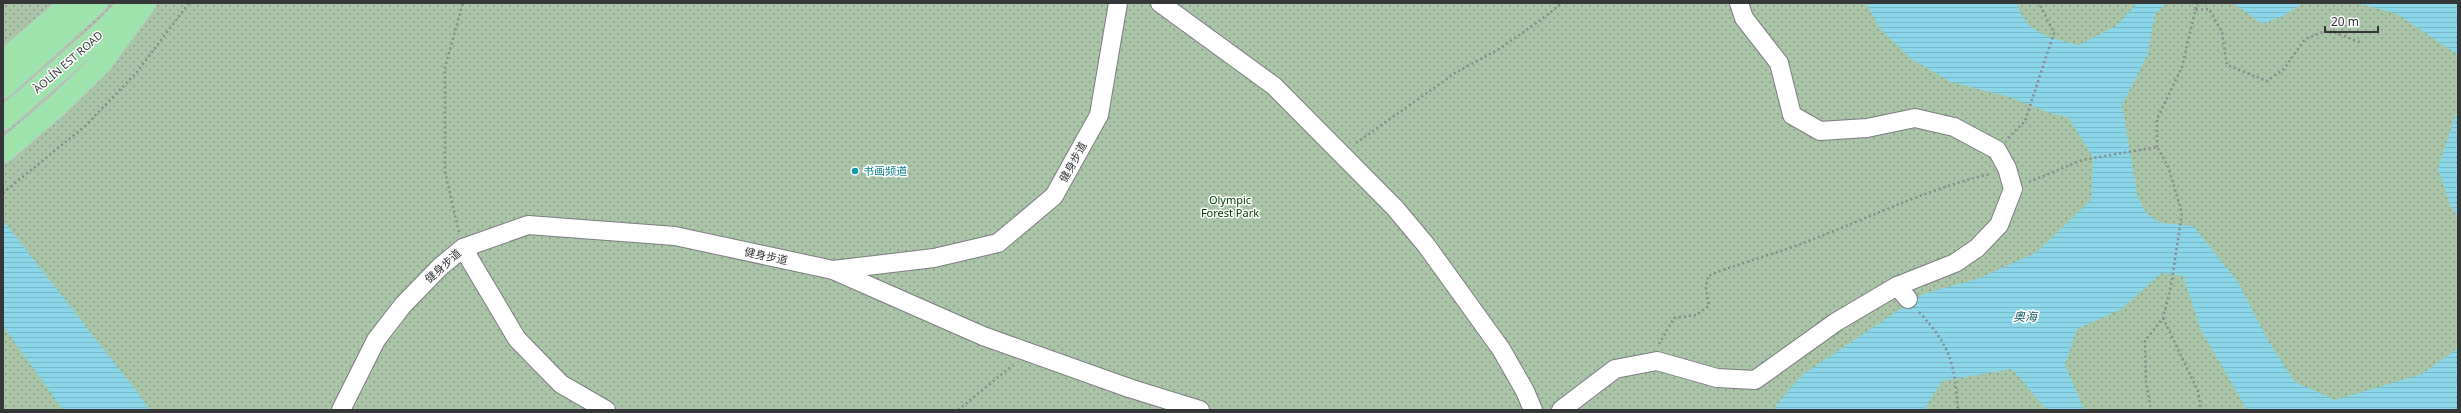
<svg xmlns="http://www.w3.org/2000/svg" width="2461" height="413" viewBox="0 0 2461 413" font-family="'Noto Sans','Noto Sans SC',sans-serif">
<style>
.park{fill:url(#park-dots)}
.water{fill:url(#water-rules)}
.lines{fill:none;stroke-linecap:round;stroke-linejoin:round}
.minor-casing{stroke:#7c7d80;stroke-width:20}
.major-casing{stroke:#bebfbf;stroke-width:24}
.path{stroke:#898a8c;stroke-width:2.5;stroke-dasharray:2 3;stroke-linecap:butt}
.minor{stroke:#fff;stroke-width:18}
.major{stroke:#9ee3ac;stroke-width:22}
.culture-dot{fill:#0f9aa8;stroke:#fff;stroke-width:1.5}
.labels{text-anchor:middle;stroke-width:3;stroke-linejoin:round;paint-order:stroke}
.street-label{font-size:11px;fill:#353637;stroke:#fff}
.culture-label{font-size:11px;fill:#0d838f;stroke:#fff;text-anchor:start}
.park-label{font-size:11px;fill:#004001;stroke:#fff}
.water-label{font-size:12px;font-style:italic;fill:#185864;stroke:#fff}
</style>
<defs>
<pattern id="park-dots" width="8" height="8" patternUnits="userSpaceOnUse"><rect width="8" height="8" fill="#a9c4a6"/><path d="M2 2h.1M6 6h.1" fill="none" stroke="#8aa088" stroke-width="1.8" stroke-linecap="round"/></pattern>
<pattern id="water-rules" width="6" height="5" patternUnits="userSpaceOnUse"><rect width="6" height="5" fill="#8bd7e9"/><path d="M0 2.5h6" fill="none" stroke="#79b9c8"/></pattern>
</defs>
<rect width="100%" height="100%" fill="#e1e2e5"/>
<!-- park -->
<rect class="park" x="3" y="3" width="2455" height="407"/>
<!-- water -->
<g class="water">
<path d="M1866,3H2017C2026,35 2051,38 2079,45L2116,26L2137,3H2166L2155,14L2148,54L2122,105L2138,198L2147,214L2161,223L2193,226L2238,282L2269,342L2295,382L2335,400L2422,374L2458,348V410H2247L2201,330L2183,276L2162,273L2120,310L2077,329L2065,365L2084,410H2047L2012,369L1942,381L1924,410H1772L1802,375L1923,294L1980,278L2037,252L2091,200L2093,157L2068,117L2050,113L2009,97L1951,82L1911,59L1880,29Z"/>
<polygon points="2233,3 2303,3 2285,15 2262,24"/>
<polygon points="2357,3 2458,3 2458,57 2455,53 2397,14"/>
<polygon points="2458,107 2458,217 2450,205 2438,168"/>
<polygon points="3,220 141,397 149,410 63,410 3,326"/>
</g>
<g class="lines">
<defs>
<g id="minor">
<polyline points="1160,3 1274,86 1395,208 1426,245 1501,349 1525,391 1533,410"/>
<polyline points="463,248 517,339 561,384 606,410"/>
<polyline points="833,270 983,336 1129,388 1200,410"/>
<polyline points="1897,286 1908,299"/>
<polyline points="341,410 376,340 403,305 440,267 463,248 528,225 675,236 833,270 934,258 998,243 1054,196 1099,115 1118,3"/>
<polyline points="1561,410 1615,369 1657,361 1717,378 1755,380 1836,322 1897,286 1955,263 1977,248 1999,225 2013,189 2007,168 1997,150 1954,127 1915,118 1867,128 1820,131 1792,115 1779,63 1744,18 1739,3"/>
</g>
<g id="major">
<polyline points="3,62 71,3"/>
<polyline points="3,87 96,3"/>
<polyline points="3,119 104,31 131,3"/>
<polyline points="3,152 57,106 101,63 145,3"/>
</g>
</defs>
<!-- minor casing -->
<use href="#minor" class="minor-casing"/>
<!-- major casing -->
<use href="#major" class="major-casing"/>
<!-- path -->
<g class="path">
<polyline points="2196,10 2209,9 2222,32 2227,65 2267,81 2284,69 2305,39 2328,30 2362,43"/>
<polyline points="2008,138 2025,121 2054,33 2039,3"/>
<polyline points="1356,143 1455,73 1499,49 1538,22 1562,3"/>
<polyline points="2157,147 2157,119 2182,67 2197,3"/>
<polyline points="2029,182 2082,160 2157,147 2168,166 2182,213 2171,286 2163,318 2145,341 2146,382 2151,410"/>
<polyline points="3,193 85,126 137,72 189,3"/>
<polyline points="459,232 445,172 445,67 463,3"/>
<path d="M1919,312C1952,348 1954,363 1958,410"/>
<polyline points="2163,318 2198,391 2201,410"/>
<path d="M1659,344L1674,318L1696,315L1709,306L1706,288L1708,276C1741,262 1777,254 1811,240C1871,217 1927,189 1990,174"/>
<polyline points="958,410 1013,365"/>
</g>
<!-- minor -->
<use href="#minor" class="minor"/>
<!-- major -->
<use href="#major" class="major"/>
</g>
<!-- markers -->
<circle class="culture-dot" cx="855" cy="171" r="4"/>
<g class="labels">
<!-- street labels -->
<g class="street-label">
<text transform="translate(68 62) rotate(-41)" y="4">ÀOLÍN EST ROAD</text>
<text transform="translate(1073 162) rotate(-61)" y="4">健身步道</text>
<text transform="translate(766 256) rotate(12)" y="4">健身步道</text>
<text transform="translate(443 266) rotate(-42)" y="4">健身步道</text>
</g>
<!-- culture labels -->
<g class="culture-label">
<text x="863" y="175">书画频道</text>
</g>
<!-- park labels -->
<g class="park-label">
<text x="1230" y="204">Olympic<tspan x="1230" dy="13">Forest Park</tspan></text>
</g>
<!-- water labels -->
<g class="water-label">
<text x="2025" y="321">奥海</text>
</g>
</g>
<!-- border -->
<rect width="2461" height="413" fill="none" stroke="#353637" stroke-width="8"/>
<!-- scale -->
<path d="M2325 26v6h53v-6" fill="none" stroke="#353637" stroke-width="2"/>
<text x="2331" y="26" font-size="12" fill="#353637" stroke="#ffffff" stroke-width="3" paint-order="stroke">20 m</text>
</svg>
